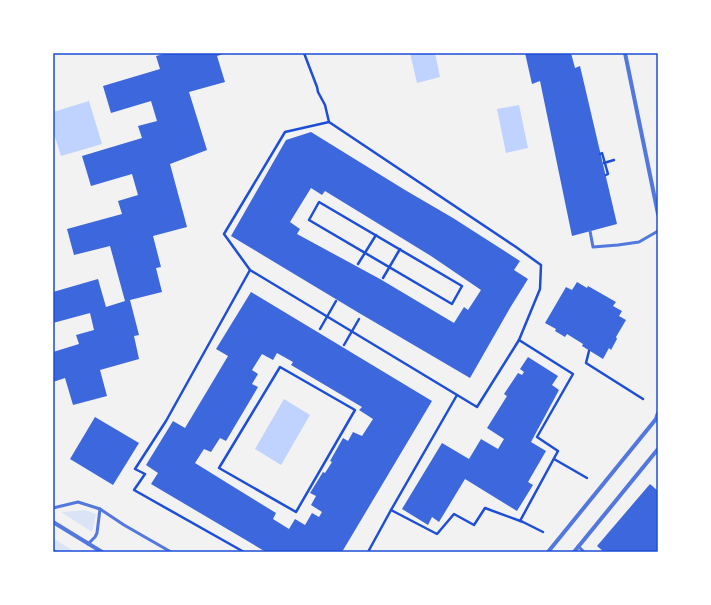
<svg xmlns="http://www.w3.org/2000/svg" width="711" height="605" viewBox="0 0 711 605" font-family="'PT Serif',serif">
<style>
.green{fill:#dbe4f7}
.water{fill:#bfd3fe}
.building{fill:#3d67dc;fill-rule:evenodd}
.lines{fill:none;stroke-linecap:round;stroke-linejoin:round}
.path{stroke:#1d4ed8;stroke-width:2.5}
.service{stroke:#5277de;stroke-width:3}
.minor{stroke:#5277de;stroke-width:4}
.neatline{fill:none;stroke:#1d4ed8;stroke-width:1.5}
</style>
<rect width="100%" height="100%" fill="#f2f2f2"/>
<!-- green -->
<g class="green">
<polygon points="85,510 96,514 92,532 61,512"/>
<polygon points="53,538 75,552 53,552"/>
</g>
<!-- water -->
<g class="water">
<polygon points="410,53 435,53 440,77 417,83"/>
<polygon points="89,101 102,144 61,156 53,130 53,112"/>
<polygon points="519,105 528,148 506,153 497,109"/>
<polygon points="284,399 310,415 281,465 255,449"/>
</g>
<!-- building -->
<g class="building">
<polygon points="168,53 226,53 217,56 225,82 189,92 207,150 170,164 187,227 153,236 161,267 156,268 162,292 130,300 139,335 134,336 139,359 100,370 107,396 73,405 65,378 53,382 53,352 79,344 76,335 94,330 90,313 53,323 53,292 98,279 106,307 125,301 110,246 74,255 67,229 122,214 118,201 138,195 132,174 91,186 82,156 142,138 138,126 157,121 151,101 111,113 103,86 160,69 156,56"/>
<polygon points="525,53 571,53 575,68 580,66 617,224 572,236 540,81 532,84"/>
<path d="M311,132L405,190L453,218L520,261L514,270L528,279L510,308L470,378L359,313L363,307L359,313L231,236L286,140ZM311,188L322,195L325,191L431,256L481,290L468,310L464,307L454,323L380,279L297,234L300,229L290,222Z"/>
<polygon points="577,282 587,288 588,286 616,302 613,306 622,311 619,316 626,320 616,337 617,339 611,350 609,348 603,359 582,346 583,344 567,334 565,337 555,331 556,329 545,323 566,287 572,290"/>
<path d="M251,292L432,401L342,552H266L151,484L158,473L146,465L173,421L185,428L228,356L216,349ZM277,353L293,362L291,365L362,407L359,410L373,419L362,436L353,432L348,441L343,438L330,461L332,462L325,473L323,472L310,493L316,496L311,505L322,512L319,517L312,513L305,525L295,519L289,529L273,519L276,513L195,463L204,449L211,452L220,438L226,441L258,387L252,384L258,374L252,370L262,354L273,360Z"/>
<polygon points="528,357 558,376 552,385 559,390 531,442 546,451 528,482 533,485 517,511 465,479 439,522 432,517 428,525 402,509 442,443 469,459 481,439 498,449 504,439 487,428 507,396 504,394 518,373 522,375 524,372 520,369"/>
<polygon points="95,417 139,443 113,485 70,459"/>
<polygon points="650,484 658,491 658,552 604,552 597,546"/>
</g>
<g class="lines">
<!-- path -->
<g class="path">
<polyline points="304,53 317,87 318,92 325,105 329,122"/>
<polyline points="600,154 602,153 608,174 606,175"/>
<polyline points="604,163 614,160"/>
<path d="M319,202C367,230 415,258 462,286L452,304L309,220Z"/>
<polyline points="358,264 376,235"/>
<polyline points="250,270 477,407 519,340"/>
<polyline points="383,278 400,249"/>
<polyline points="320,329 336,301"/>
<polyline points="344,345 359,319"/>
<polyline points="589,351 586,363 643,399"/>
<polygon points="280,367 355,410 296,512 219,468"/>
<polyline points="554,459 587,478"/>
<polyline points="391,510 437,534 454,514 474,525 485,508 523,522 543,532"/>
<polyline points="53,550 56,552"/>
<polyline points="244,552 134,490 145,474 135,469 166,421 250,270 224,234 285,132 329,122 516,247 541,265 540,289 519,340 573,374 537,437 558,451 520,521"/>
<polyline points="368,552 391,510 457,395"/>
</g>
<!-- service -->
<g class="service">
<polyline points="590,231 593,247 618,245 639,242 658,231"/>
<polyline points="53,508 78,502 100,509 124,525 171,552"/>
<polyline points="88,544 95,537 97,533 100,509"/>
<polyline points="578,546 584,552"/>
</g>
<!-- minor -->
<g class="minor">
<polyline points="625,53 658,214"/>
<polyline points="53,522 102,552"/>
<polyline points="548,552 656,419 658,413"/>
<polyline points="574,552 658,449"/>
</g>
</g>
<!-- border -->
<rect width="711" height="605" fill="none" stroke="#ffffff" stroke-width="108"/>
<rect x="54" y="54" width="603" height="497" class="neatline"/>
</svg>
